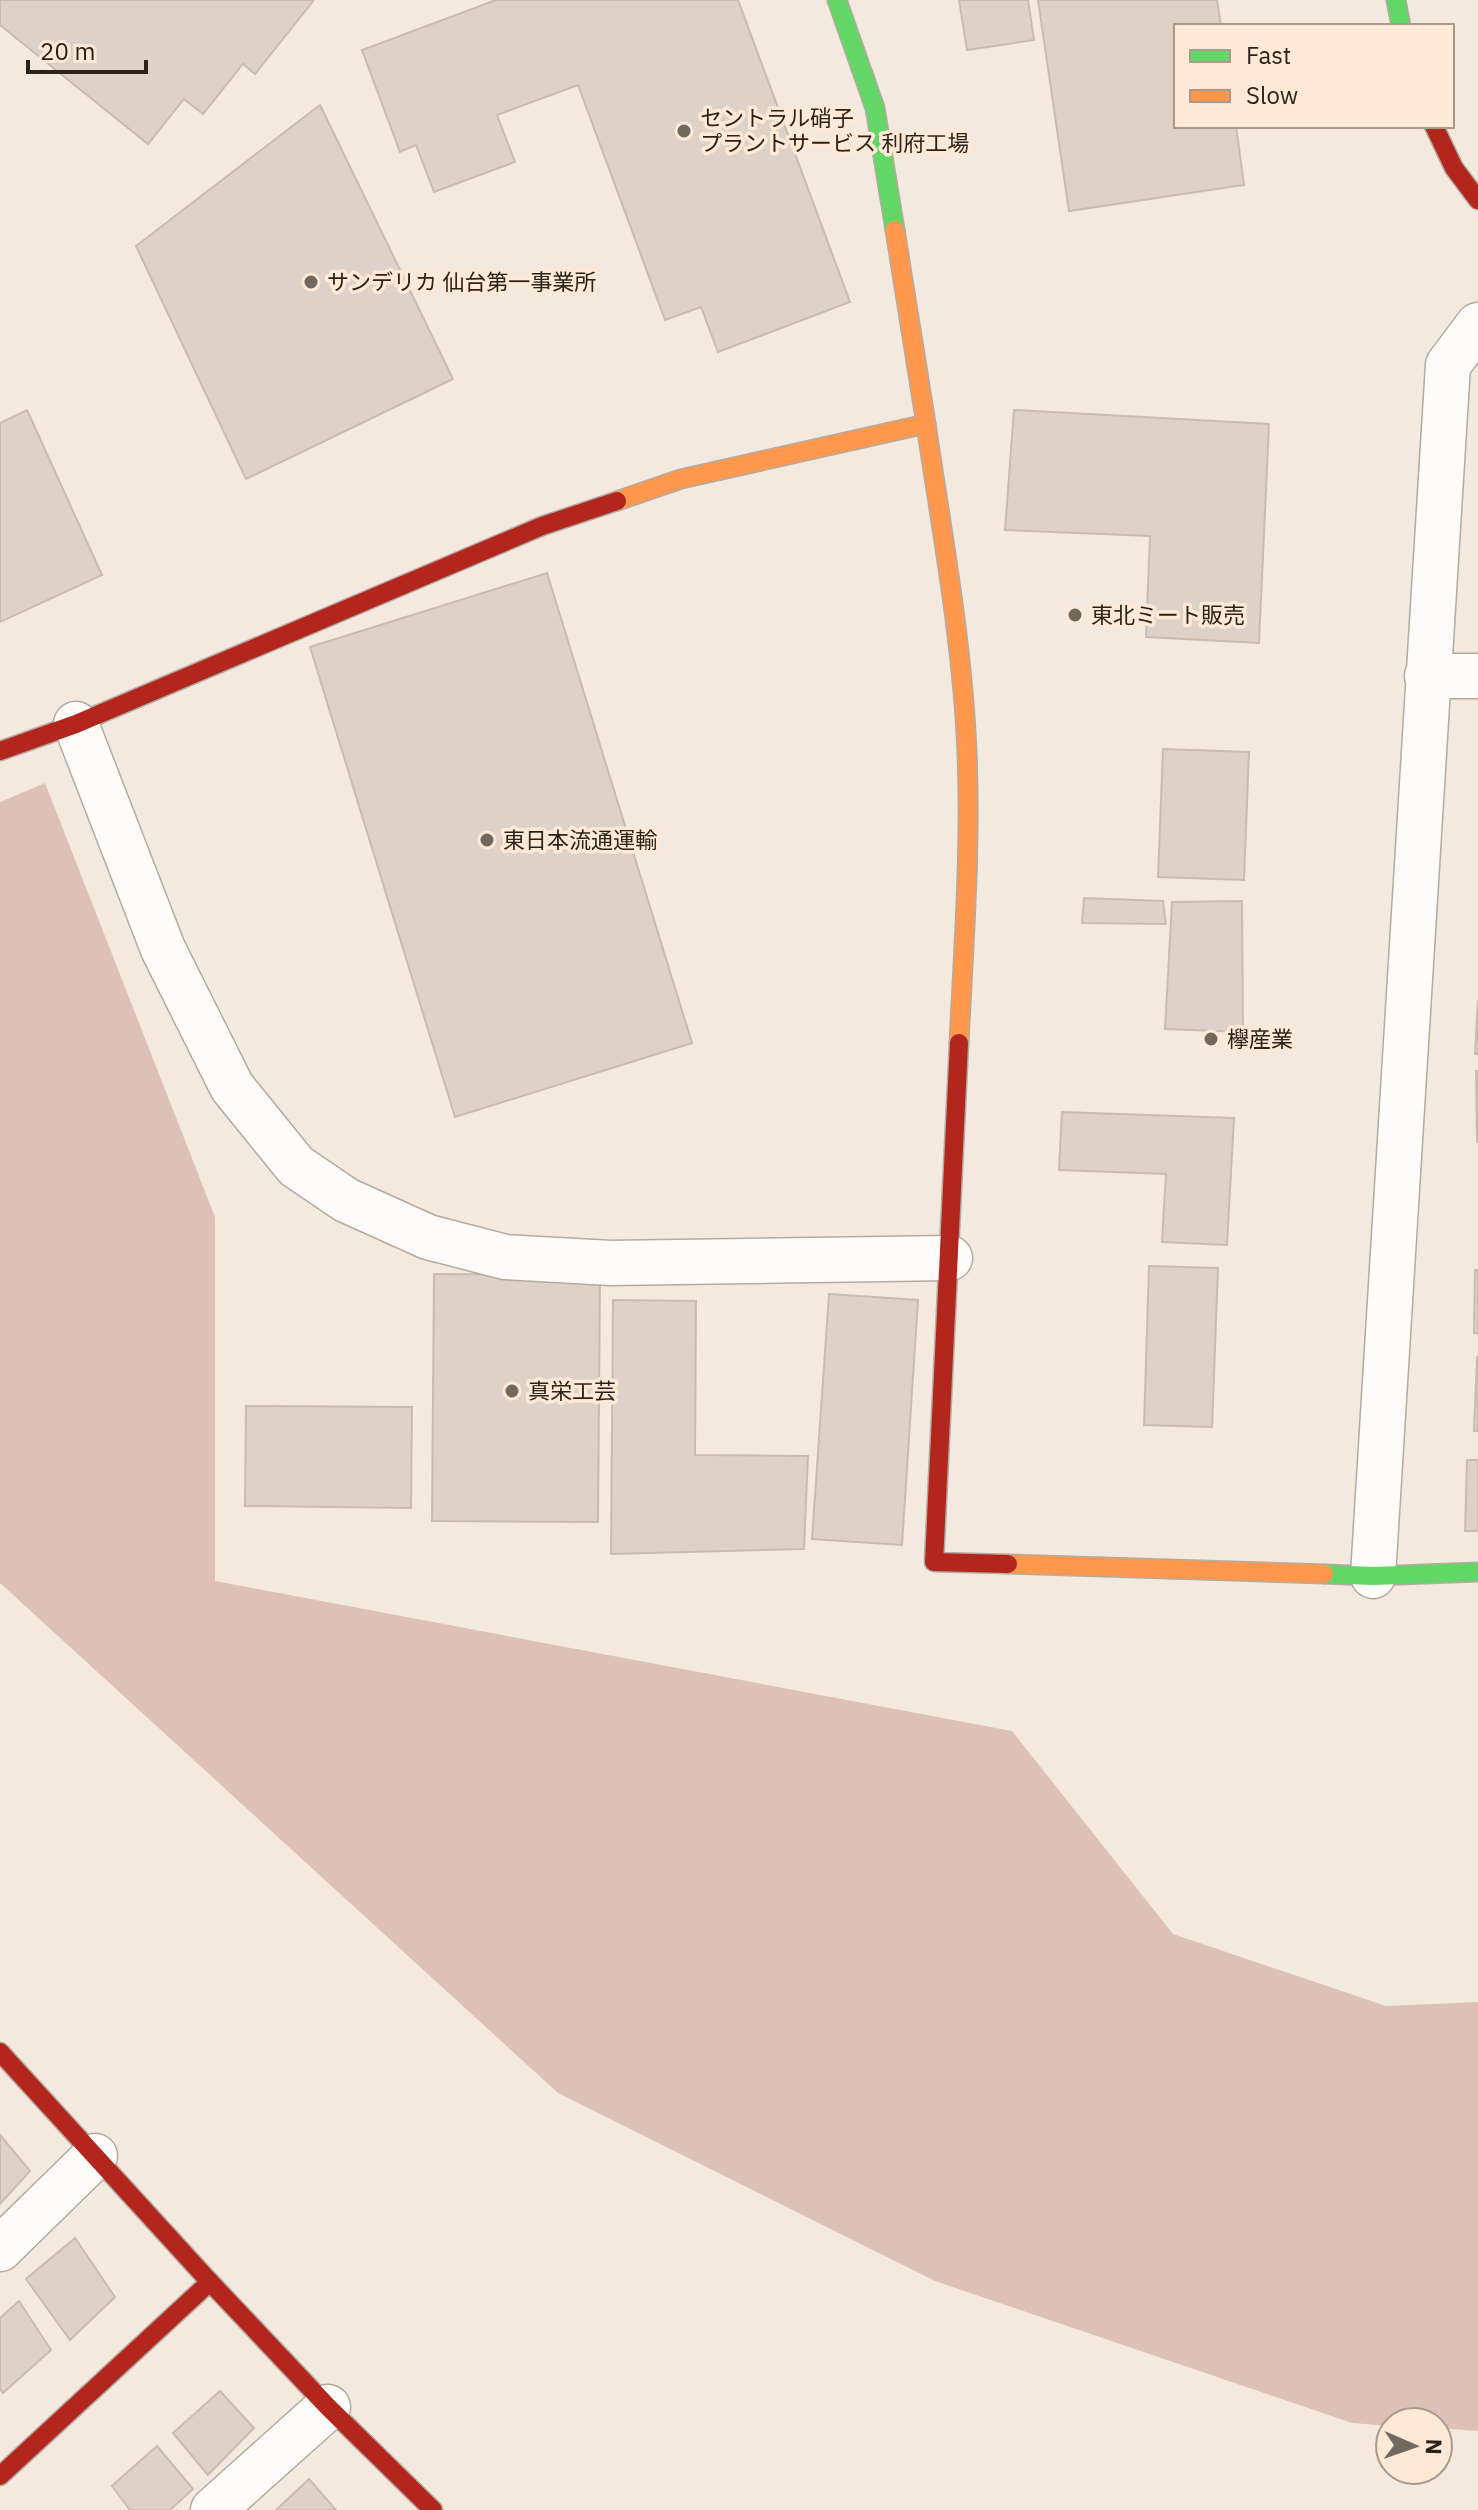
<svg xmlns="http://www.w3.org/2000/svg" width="1478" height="2510" viewBox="0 0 1478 2510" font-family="'IBM Plex Sans','Noto Sans JP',sans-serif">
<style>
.forest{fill:#ddc1b8}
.building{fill:#ded2c8;stroke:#c7bcb4;stroke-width:2}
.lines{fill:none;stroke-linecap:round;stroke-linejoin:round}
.street-casing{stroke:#b3aaa0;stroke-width:47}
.fast-casing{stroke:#b3aaa0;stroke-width:21}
.slow-casing{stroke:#b3aaa0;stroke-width:21}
.jam-casing{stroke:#b3aaa0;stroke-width:21}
.street{stroke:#fdfcfa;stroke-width:44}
.fast{stroke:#63d668;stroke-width:18}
.slow{stroke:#ff974d;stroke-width:18}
.jam{stroke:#b3261e;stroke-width:18}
.poi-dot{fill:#71685e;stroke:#fde9d5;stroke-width:3}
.labels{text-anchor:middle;stroke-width:7;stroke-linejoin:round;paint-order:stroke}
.poi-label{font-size:22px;fill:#2b2219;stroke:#fde9d5;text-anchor:start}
</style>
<rect width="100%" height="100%" fill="#f4e9de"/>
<!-- forest -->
<polygon class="forest" points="45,783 215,1217 215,1581 1012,1731 1173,1934 1386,2006 1478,2002 1478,2431 1438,2428 1438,2422 1390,2422 1390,2426 1352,2423 935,2281 558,2093 0,1583 0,802"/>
<!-- building -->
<g class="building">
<polygon points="0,0 314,0 255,74 243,64 203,114 184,99 148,144 0,25"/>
<polygon points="496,0 738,0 850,302 718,352 701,307 665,320 578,85 497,115 515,162 434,192 416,145 400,152 362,50"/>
<polygon points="959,0 1028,0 1034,40 967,50"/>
<polygon points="1038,0 1217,0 1221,26 1176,26 1176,126 1236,126 1244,185 1069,211"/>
<polygon points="320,105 453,379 246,479 136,246"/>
<polygon points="27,410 102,575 0,622 0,423"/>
<polygon points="1014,410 1269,424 1259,643 1146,637 1150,536 1005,530"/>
<polygon points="547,573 692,1043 455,1117 310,647"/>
<polygon points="1163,749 1249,752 1244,880 1158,877"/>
<polygon points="1084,898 1163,901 1166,924 1082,923"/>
<polygon points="1242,901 1243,1032 1165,1029 1172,902"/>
<polygon points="1478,1000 1478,1054 1475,1054"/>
<polygon points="1476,1071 1478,1071 1477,1143"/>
<polygon points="1062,1112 1234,1118 1227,1245 1162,1242 1166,1174 1059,1170"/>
<polygon points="1149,1266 1218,1268 1212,1427 1144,1425"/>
<polygon points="1475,1270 1478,1270 1478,1333 1474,1333"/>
<polygon points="434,1274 600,1275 598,1522 432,1521"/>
<polygon points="829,1294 918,1300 902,1545 812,1539"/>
<polygon points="613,1300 696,1301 695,1455 808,1456 804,1549 611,1554"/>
<polygon points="1477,1356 1478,1431 1474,1431"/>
<polygon points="246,1406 412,1407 411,1508 245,1506"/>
<polygon points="1467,1460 1478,1460 1478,1531 1465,1531"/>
<polygon points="0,2135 30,2171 0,2204"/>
<polygon points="75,2238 115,2297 70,2340 26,2279"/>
<polygon points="19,2301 51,2350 3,2393 0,2389 0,2318"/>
<polygon points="220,2391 254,2428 208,2475 173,2433"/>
<polygon points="157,2446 193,2489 170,2510 130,2510 112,2486"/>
<polygon points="309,2479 336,2510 276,2510"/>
</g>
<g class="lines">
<defs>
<g id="street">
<polyline points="1427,676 1478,676"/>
<polyline points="76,724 163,949 232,1087 296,1166 346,1200 428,1237 505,1257 611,1263 950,1258"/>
<polyline points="1373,1576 1448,365 1478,325"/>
<polyline points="0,2249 95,2156"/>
<polyline points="213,2510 328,2407"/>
</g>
<g id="fast">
<polyline points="837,0 875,108 895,230"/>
<polyline points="1396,0 1401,26"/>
<polyline points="1324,1574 1373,1576 1478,1572"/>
</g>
<g id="slow">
<path d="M926,424C941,526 960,629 966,732C972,836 964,940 959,1043"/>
<polyline points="617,501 681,479 926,424 895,230"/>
<polyline points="1008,1564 1324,1574"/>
</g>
<g id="jam">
<polyline points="1434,126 1454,168 1478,200"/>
<polyline points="0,751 76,724 542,526 617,501"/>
<polyline points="959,1043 934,1562 1008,1564"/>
<polyline points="0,2052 210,2282"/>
<polyline points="0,2476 210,2282 328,2407 433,2510"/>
</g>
</defs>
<!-- street casing -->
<use href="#street" class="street-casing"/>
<!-- fast casing -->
<use href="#fast" class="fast-casing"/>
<!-- slow casing -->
<use href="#slow" class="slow-casing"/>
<!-- jam casing -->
<use href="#jam" class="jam-casing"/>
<!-- street -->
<use href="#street" class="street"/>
<!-- fast -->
<use href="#fast" class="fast"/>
<!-- slow -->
<use href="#slow" class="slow"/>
<!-- jam -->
<use href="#jam" class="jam"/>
</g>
<!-- markers -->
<g class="poi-dot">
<circle cx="684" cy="131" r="8"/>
<circle cx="311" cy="282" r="8"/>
<circle cx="1075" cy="615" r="8"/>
<circle cx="487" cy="840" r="8"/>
<circle cx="1211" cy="1039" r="8"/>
<circle cx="512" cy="1391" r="8"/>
</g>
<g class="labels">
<!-- poi labels -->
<g class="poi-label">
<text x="700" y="126">セントラル硝子<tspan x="700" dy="25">プラントサービス 利府工場</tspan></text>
<text x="327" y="290">サンデリカ 仙台第一事業所</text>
<text x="1091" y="623">東北ミート販売</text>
<text x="503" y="848">東日本流通運輸</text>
<text x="1227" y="1047">欅産業</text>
<text x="528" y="1399">真栄工芸</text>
</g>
</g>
<!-- legend -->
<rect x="1174" y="24" width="280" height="104" fill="#fde9d5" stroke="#a9998a" stroke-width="2"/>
<rect x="1190" y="50" width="40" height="12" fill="#63d668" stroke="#a9998a" stroke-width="2"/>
<text x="1246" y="64" font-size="24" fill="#2b2219">Fast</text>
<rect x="1190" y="90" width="40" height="12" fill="#ff974d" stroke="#a9998a" stroke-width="2"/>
<text x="1246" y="104" font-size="24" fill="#2b2219">Slow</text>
<!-- north arrow -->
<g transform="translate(1414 2446) rotate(92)"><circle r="38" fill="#fde9d5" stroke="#a9998a" stroke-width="2"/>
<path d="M0-6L14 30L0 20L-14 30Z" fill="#71685e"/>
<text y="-12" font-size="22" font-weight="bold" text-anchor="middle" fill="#2b2219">N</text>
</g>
<!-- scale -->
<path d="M28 60v12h118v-12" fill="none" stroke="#2b2219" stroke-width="4"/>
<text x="40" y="60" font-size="24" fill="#2b2219" stroke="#fde9d5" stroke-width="6" paint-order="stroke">20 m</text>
</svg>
